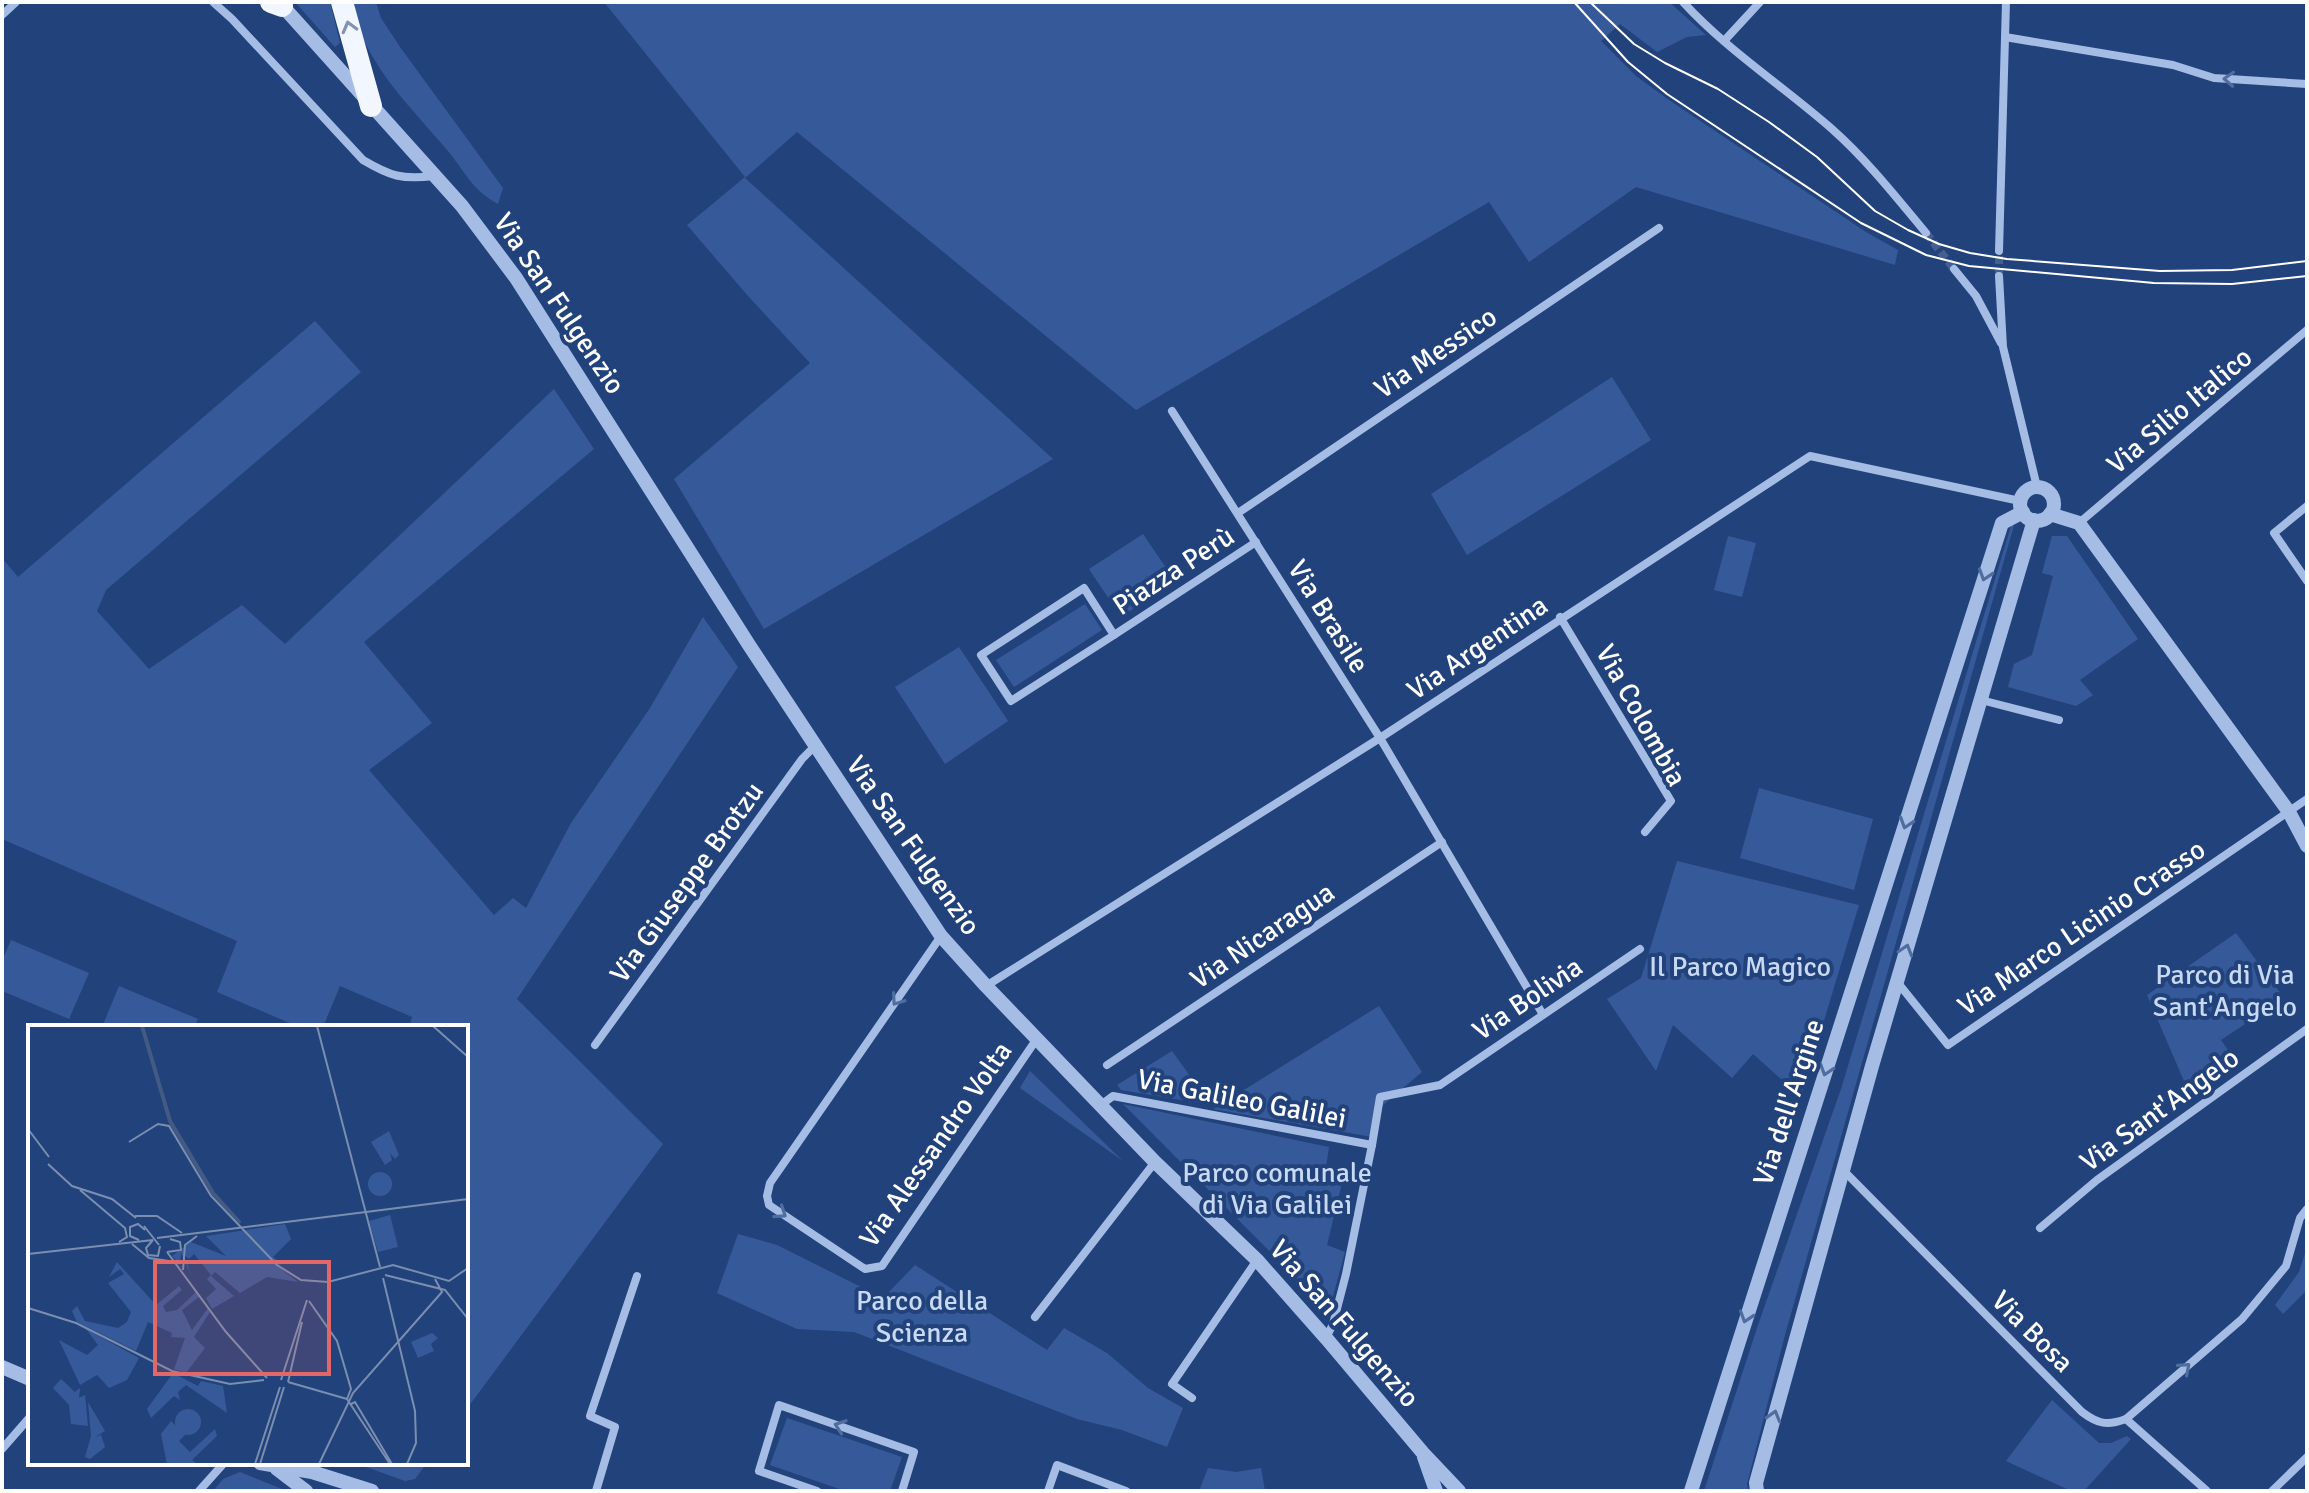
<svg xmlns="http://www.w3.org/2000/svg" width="2309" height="1493" viewBox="0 0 2309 1493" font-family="Signika,sans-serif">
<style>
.green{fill:#365a99}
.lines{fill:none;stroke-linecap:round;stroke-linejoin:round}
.minor-tunnel{stroke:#435e8f;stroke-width:8;stroke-dasharray:8 4;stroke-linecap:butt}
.minor{stroke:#a5bde5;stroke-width:8}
.tertiary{stroke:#a5bde5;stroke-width:14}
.trunk{stroke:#f2f6fe;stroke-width:22}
.tram{stroke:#fff;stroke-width:2}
.oneway{stroke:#8093b6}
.oneway2{stroke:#506da0}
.labels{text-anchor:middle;stroke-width:8;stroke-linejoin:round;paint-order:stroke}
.street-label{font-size:28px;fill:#fff;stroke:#22427b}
.park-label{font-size:28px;fill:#c8d9f4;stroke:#22427b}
.inset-river{fill:none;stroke:#425a84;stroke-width:4}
.inset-road{fill:none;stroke:#7a8eb0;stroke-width:2}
.view{fill:#e26868;fill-opacity:0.15;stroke:#e26868;stroke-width:4}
.inset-edge{fill:none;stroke:#fff;stroke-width:4}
</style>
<rect width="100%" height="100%" fill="#22427b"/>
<!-- green -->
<g class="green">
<polygon points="295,2 330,2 340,43 335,47"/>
<path d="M349,2H376L381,18L400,47L503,188L498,204C472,190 466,173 448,151C404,99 370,70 349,2Z"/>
<polygon points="604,2 1669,2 1706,35 1687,37 1657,52 1620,24 1601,41 1636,76 1669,100 1866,232 1898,250 1895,265 1636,187 1529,262 1489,202 1136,410 797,132 745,178 1053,459 764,629 674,479 810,363 748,296 687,225 745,177"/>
<polygon points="315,321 361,372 106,590 97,611 149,669 242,605 285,644 554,389 594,449 364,642 432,723 369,770 494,915 513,898 526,908 571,823 650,708 703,617 738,667 517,999 663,1144 466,1410 466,1027 409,1027 412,1017 340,986 323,1027 299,1027 217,992 237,941 2,839 2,558 18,577"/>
<polygon points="1612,377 1651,440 1467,555 1431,494"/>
<polygon points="2014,525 1785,1335 1747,1484 1748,1491 1704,1491 1758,1325 1841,1089 2011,526"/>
<polygon points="1143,534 1175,581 1121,617 1089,569"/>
<polygon points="1728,536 1756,543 1742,597 1714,590"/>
<polygon points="2052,536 2067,536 2138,639 2080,680 2093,695 2076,706 2008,687 2014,664 2032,655 2053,576 2042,573"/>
<polygon points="1085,604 1102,630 1014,687 996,660"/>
<polygon points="959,647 1008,721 945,764 895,687"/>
<polygon points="1759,788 1873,819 1854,890 1740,858"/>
<polygon points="1677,861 1859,905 1802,1093 1791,1088 1753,1054 1732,1078 1673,1025 1656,1071 1607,999 1641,978"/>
<polygon points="2236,933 2284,998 2221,1040 2236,1062 2190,1095 2147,995"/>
<polygon points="11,940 89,973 69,1019 2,991 2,961"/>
<polygon points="119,986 198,1019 194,1027 102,1027"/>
<polygon points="1379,1006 1422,1072 1376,1111 1372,1137 1213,1109"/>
<polygon points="1172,1051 1211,1105 1121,1090 1117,1085"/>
<polygon points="1030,1071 1123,1161 1020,1088"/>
<polygon points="1123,1104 1329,1147 1325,1174 1343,1179 1327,1245 1345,1252 1329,1311"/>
<polygon points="738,1234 777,1245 883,1298 915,1265 1047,1350 1064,1328 1107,1353 1148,1388 1183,1408 1167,1447 1122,1430 1077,1419 854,1332 797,1329 717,1293"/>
<polygon points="2307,1247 2307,1290 2283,1314 2275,1305 2299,1272"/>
<polygon points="2052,1400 2099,1443 2111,1443 2127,1436 2131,1439 2084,1491 2071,1491 2006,1461"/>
<polygon points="787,1418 902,1457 890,1491 845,1491 770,1465"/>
<polygon points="355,1463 427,1463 415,1479 405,1481"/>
<polygon points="1208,1468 1236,1472 1261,1468 1265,1491 1199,1491"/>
<polygon points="240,1472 287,1491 213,1491 223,1479"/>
</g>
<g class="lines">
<!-- minor-tunnel -->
<g class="minor-tunnel">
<polyline points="1926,233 1954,269"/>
<polyline points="1999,276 1999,251"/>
</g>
<!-- minor -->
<g class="minor">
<path d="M213,2L232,19L363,160C390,176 402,180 434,176"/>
<path d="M1683,2C1727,50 1783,86 1832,129C1867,160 1896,197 1926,233"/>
<polyline points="2,15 16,2"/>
<polyline points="2005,37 2173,65 2214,78 2307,84"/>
<polyline points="1724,41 1760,2"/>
<polyline points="1999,251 2006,2"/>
<polyline points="1954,269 1976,296 2001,343"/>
<polyline points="1999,276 2003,347 2037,487"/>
<polyline points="1172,411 1380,738 1542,1013"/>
<polyline points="2307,506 2274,533 2307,581"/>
<polyline points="1238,513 1659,228"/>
<polyline points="2079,523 2307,330"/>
<polygon points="1084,588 1114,635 1011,701 981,655"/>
<polyline points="1560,617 1671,801 1645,832"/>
<polyline points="1114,635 1256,542"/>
<polyline points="1981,700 2059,720"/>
<polyline points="941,936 770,1183 767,1196 769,1205 865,1269 882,1266 1036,1040"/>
<polyline points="1898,983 1948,1045 2307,799"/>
<polyline points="986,986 1380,738 1810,456 2020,501"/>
<polyline points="595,1045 802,759 815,746"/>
<polyline points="1107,1065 1442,842"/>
<polyline points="1101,1105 1113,1096 1372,1145 1346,1274 1333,1324 1326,1338"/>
<polyline points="1372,1145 1380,1097 1440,1085 1640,949"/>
<path d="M1844,1171L2082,1412C2098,1424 2107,1426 2126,1419L2242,1319L2286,1266L2300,1218L2307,1209"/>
<polyline points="2040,1228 2097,1180 2307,1029"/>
<polyline points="1035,1317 1155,1162"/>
<polyline points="1192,1398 1172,1384 1257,1260"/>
<polyline points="2126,1419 2207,1491"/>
<polyline points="2,1449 30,1417"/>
<polyline points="199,1491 224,1463"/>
<polyline points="596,1491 615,1427 590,1416 637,1276"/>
<polyline points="817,1491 759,1471 779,1405 914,1452 902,1491"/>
<polyline points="1048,1491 1057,1465 1126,1491"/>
<polyline points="2272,1491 2307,1457"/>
</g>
<!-- tertiary -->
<g class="tertiary">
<polyline points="279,2 462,206 516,278 749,645 941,936 986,986 1155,1162 1257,1260 1326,1338 1423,1453 1459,1491"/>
<circle cx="2037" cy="504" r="17"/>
<polyline points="2050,514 2079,523 2289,812 2307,846"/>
<polyline points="2,1367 30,1379"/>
<polyline points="1424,1457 1436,1491"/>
<polyline points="260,1463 312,1472 372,1491"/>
<polyline points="277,1469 306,1491"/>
<polyline points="1691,1491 2002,523 2023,512"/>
<polyline points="1757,1491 1756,1483 1872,1066 2034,520"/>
</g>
<!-- trunk -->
<g class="trunk">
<polyline points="271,2 282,6"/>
<polyline points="342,2 371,106"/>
</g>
<!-- tram -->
<g class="tram">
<polyline points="1574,2 1628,62 1667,94 1861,223 1926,255 1969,266 2154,283 2232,284 2307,276"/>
<polyline points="1590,2 1634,44 1665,63 1718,89 1769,122 1817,157 1875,211 1908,230 1939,244 1970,253 2007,259 2160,271 2232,270 2307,261"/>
</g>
</g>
<!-- one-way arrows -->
<defs><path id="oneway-chevron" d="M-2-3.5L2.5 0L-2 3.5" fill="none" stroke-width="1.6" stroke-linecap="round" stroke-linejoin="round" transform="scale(2)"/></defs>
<use class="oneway" href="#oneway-chevron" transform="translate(349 27) rotate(-105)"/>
<g class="oneway2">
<use href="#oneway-chevron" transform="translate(2229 79) rotate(-177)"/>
<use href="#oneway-chevron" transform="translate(1985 575) rotate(108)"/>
<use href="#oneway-chevron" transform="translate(1906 823) rotate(108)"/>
<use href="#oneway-chevron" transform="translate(1906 950) rotate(-73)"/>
<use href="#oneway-chevron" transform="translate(897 1000) rotate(125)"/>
<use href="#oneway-chevron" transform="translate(1826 1070) rotate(108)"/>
<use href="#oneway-chevron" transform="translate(781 1213) rotate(34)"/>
<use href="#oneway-chevron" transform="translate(1746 1317) rotate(108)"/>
<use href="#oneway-chevron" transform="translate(2185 1368) rotate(-41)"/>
<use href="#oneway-chevron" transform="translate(1774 1416) rotate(-74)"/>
<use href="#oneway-chevron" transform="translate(840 1426) rotate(-161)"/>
</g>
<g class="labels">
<!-- street labels -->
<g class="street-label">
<text transform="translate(560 303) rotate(56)" y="10">Via San Fulgenzio</text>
<text transform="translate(1435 352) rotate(-34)" y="10">Via Messico</text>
<text transform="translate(2179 410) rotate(-40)" y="10">Via Silio Italico</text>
<text transform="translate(1173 570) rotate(-33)" y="10">Piazza Perù</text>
<text transform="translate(1329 616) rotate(58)" y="10">Via Brasile</text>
<text transform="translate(1477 647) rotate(-34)" y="10">Via Argentina</text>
<text transform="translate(1642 715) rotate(61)" y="10">Via Colombia</text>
<text transform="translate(914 845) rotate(55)" y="10">Via San Fulgenzio</text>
<text transform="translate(686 882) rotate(-54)" y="10">Via Giuseppe Brotzu</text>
<text transform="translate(2081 927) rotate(-34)" y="10">Via Marco Licinio Crasso</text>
<text transform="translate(1262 935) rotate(-34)" y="10">Via Nicaragua</text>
<text transform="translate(1527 998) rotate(-34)" y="10">Via Bolivia</text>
<text transform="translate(1242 1098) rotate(11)" y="10">Via Galileo Galilei</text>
<text transform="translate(1788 1102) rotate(-72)" y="10">Via dell'Argine</text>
<text transform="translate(2159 1109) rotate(-36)" y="10">Via Sant'Angelo</text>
<text transform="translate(935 1144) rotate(-55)" y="10">Via Alessandro Volta</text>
<text transform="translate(1345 1323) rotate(49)" y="10">Via San Fulgenzio</text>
<text transform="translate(2033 1331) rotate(45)" y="10">Via Bosa</text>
</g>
<!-- park labels -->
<g class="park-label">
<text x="1740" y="976">Il Parco Magico</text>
<text x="2225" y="984">Parco di Via<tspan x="2225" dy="32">Sant'Angelo</tspan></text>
<text x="1277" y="1182">Parco comunale<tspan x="1277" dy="32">di Via Galilei</tspan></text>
<text x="922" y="1310">Parco della<tspan x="922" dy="32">Scienza</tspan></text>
</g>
</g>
<!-- overview -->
<g transform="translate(28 1025)">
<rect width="440" height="440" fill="#22427b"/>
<path d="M361,106L371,130L367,134L362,128L364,135L357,140L343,117ZM340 159a12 12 0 1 1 24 0a12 12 0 1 1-24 0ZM362,190L370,222L350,227L341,196ZM257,199L263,214L245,232L255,239L248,240L270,257L239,252L212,268L187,247L183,251L206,271L184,284L178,273L188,264L179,254L183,250L166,229L161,234L156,230L164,252L153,228L152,240L144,231L163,217L198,231L178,211ZM89,237L128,280L151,261L154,265L135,281L138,287L149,285L169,266L172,271L154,285L164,305L180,283L182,287L166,312L177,323L158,348L146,344L157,313L143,312L144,308L120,297L108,326L49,297L44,286L49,281L57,296L90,303L99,297L103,287L80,258L96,249L92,244L81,252ZM58,304L111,333L99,355L81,363L69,350L52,360L31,315L59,330L70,320ZM404,308L410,313L403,319L406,326L390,333L383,317ZM145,348L170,361L173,356L195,361L199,388L158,360L150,367L152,375L146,371L123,393L119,384ZM33,354L47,367L52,363L51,373L57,370L60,401L43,399L41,380L25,363ZM60,377L77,406L67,412L73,410L77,422L62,434L57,432L63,411ZM147 397a13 13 0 1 1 26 0a13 13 0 1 1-26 0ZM143,396L157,410L151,416L162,427L187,404L189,411L164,435L169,439H139L133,409Z" fill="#365a99"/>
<path class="inset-river" d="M114,1L142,96L185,168L212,198"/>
<path class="inset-road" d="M289,1L352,242M405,1L440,32M0,104L21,132M101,117L130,99L141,101L183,171L249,240L273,255L300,257L365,240L421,256L440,243M20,139L44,161L84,174L108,193M52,165L97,203L99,212L91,217M338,187L440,174M107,191H129L154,208M116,201L131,220M129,213L338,187M111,215L102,211V202L110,199L117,205M125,215L118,223L120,230L130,231L132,221M104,219L121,233L148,237M139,227L198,307L239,353M139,227L153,225L152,217L142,214M0,229L125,215M155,245L157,220L169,211M357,250L417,265L440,294M355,253L387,386L388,418L379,439M281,276L309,316L323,364L319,374M0,283L48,298L144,346L202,359L236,355M253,355L279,275M260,357L274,297M260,357L319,374M319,374L362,439M323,379L327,377L364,439M227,439L252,362M232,439L256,362M291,439L325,368L414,267L407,254"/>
<path class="view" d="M127,237H301V349H127Z"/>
<rect width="440" height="440" class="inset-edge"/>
</g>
<!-- border -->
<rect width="2309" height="1493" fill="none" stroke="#ffffff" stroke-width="8"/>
</svg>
